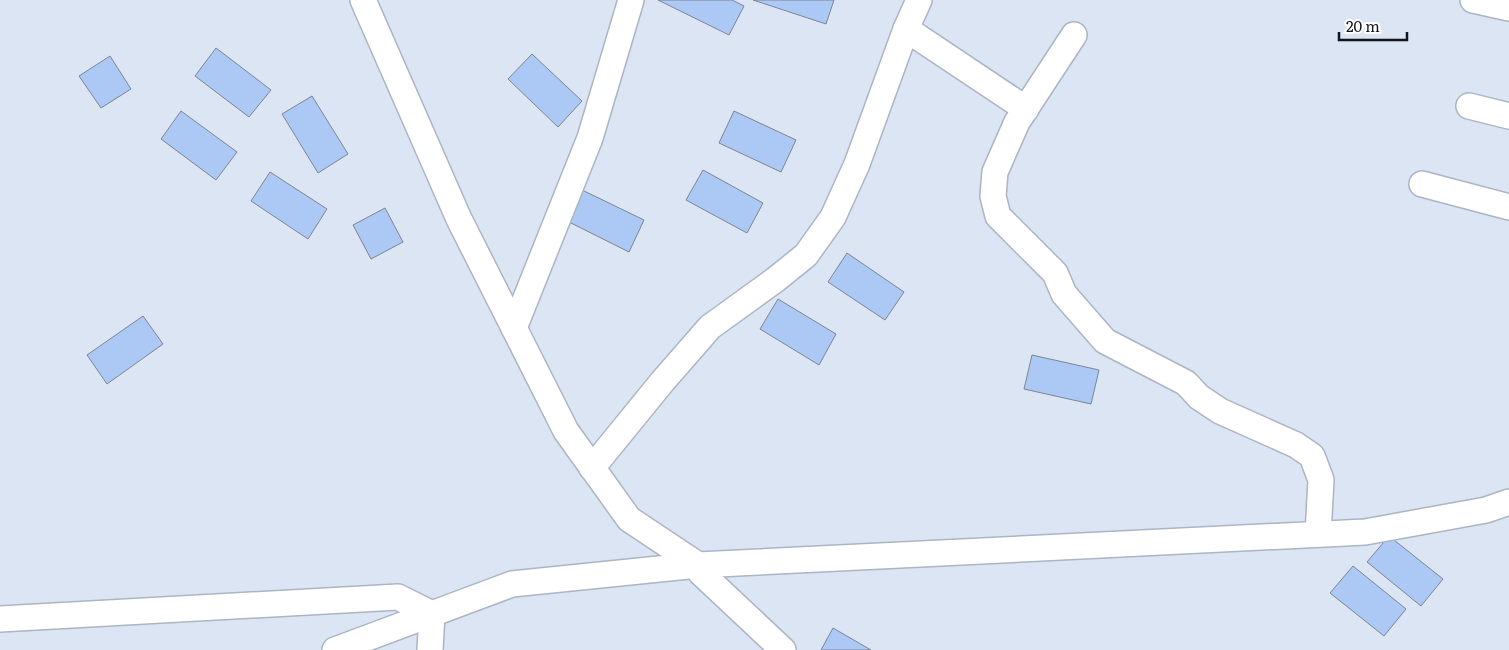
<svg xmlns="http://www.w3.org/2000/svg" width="1509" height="650" viewBox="0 0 1509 650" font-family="Literata,serif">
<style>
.building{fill:#acc9f5;stroke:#7c8593}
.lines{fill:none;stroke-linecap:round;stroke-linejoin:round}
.minor-casing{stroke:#abb5c3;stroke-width:28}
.minor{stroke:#fff;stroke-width:25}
</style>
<rect width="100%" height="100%" fill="#dbe5f4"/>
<!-- building -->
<g class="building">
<polygon points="658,0 732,0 744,6 729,35"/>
<polygon points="753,0 834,0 826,24"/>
<polygon points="216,48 271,90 249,117 195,76"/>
<polygon points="532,54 582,101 558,127 508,79"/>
<polygon points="110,56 131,89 101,108 79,76"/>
<polygon points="312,96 348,154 318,173 282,114"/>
<polygon points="181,111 237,152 216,180 161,139"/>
<polygon points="734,111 796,140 781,172 719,143"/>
<polygon points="703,170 763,203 747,233 686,200"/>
<polygon points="270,172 327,209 308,239 251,201"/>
<polygon points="582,190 644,220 629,252 567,221"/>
<polygon points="385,208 403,242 371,259 353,225"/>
<polygon points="847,253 904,292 885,320 828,282"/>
<polygon points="778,299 836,334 819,365 760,329"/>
<polygon points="143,316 163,344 107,384 87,355"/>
<polygon points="1032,355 1099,370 1091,404 1024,389"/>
<polygon points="1389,536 1443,579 1421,606 1367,562"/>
<polygon points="1353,566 1406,609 1384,636 1330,593"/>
<polygon points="833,628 871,650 821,650"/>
</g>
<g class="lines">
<defs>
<g id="minor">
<polyline points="363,0 459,219 566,431 629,519 698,565 701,573 783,650"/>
<polyline points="1473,0 1509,8"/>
<polyline points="906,29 1026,109"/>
<polyline points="1074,35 1017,122 995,172 993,196 998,216 1055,273 1064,294 1105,341 1186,383 1199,397 1220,411 1296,445 1312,456 1321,480 1318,534"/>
<polyline points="1469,106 1509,116"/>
<polyline points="1422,184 1509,207"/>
<polyline points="514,328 590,138 631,0"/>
<polyline points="592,468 662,382 710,327 775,280 806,255 833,217 857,164 906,29 919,0"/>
<polyline points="0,619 398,597 432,614 430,650"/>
<polyline points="335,650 512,584 698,565 1365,532 1486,510 1509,502"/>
</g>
</defs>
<!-- minor casing -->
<use href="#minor" class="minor-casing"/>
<!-- minor -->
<use href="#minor" class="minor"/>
</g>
<!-- scale -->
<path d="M1339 32v8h68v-8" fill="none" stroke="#12151a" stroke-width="2.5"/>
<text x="1346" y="32" font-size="15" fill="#12151a" stroke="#ffffff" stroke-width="4" paint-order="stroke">20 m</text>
</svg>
